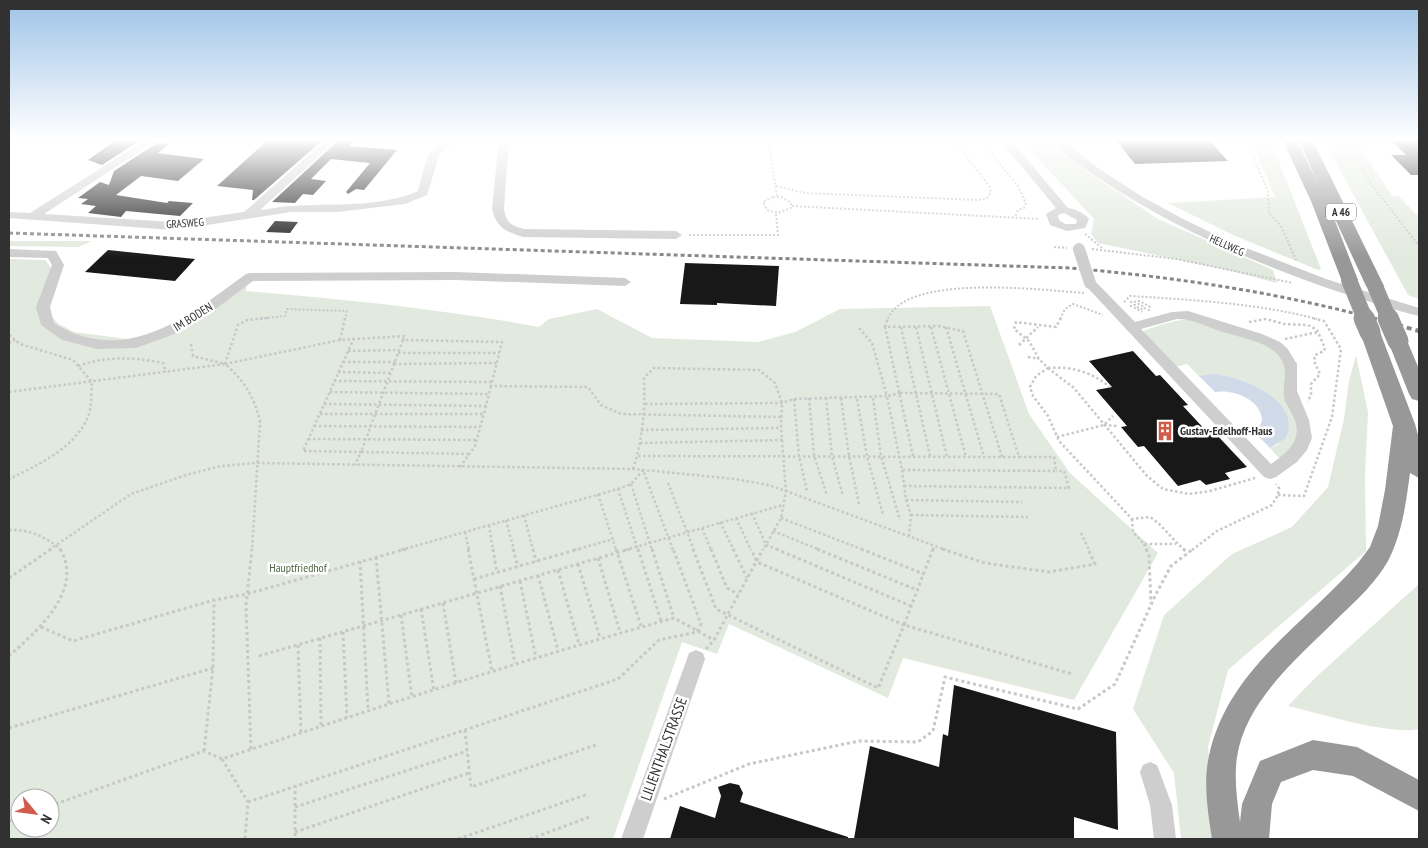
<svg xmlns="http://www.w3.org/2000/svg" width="1428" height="848" viewBox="0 0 1428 848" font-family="'PT Sans Narrow',sans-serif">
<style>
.green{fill:#e2e9de;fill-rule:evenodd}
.water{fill:#d0dae9}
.building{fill:#181818}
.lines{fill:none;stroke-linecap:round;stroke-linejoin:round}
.path-far2{stroke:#c8c8c8;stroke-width:2;stroke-dasharray:2 2;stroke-linecap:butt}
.path-far1{stroke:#c8c8c8;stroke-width:2.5;stroke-dasharray:2.5 2.5;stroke-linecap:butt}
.path{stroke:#c8c8c8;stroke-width:3;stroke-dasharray:3 3;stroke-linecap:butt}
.minor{fill:#cecece;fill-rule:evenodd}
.highway{fill:#989898;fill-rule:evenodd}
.rail-far1{stroke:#868686;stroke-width:3;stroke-dasharray:4 3;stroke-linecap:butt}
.rail{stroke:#868686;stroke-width:4;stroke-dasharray:5 4;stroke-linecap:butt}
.minor-bridge{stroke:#cecece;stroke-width:12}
.highway-bridge-far1{stroke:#989898;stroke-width:16}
.highway-bridge{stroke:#989898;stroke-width:21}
.labels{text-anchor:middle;stroke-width:5;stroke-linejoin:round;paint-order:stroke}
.shield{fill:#fff;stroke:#6f6f6f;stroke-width:1}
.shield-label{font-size:11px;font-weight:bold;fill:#313131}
.far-street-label{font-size:11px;fill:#313131;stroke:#fff}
.street-label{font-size:12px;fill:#313131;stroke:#fff}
.poi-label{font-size:12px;font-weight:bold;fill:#313131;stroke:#fff;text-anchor:start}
.park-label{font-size:12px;fill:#4d6843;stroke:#fff}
.near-street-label{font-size:15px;fill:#313131;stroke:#fff}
</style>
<rect width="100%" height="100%" fill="#fff"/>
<!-- green -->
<g class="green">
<polygon points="1020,139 1045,139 1088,172 1158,219 1273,270 1277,283 1223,269 1098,243 1091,234 1094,219"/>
<polygon points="1250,139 1270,139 1321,269 1318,270 1233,235 1168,203 1275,197"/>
<polygon points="1323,139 1354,139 1392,196 1398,196 1419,217 1419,299 1408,295"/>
<polygon points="9,241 92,241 78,247 9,246"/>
<path d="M9,259L45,260L57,275L50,295L49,314L59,324L74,332L134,340L189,318L247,276L246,291C344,299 442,309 539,327L549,319L597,309L652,338L758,342L795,332L840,309L990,306L1029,414L1070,473L1158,553L1074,700L903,658L888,698L729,624L717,654L682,642L613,839H9ZM20,798H50V828H20Z"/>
<path d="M1182,320H1192L1269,345L1287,362L1300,437L1286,454L1279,458L1270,448L1279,444L1245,381L1223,375L1199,376L1187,364L1174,367L1141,332C1150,328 1172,321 1182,320Z"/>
<polygon points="1356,355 1368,412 1365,475 1366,551 1228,670 1208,747 1218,839 1181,839 1174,773 1133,709 1164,615 1232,554 1292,527 1328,487 1344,419 1349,381"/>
<path d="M1419,584V729C1393,736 1318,713 1288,706L1315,678Z"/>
</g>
<!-- water -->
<path class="water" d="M1214,374C1243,376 1302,401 1286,438L1270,448L1252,430L1261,424L1262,419C1260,399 1233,389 1215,392L1199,376Z"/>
<!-- building -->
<g class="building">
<polygon points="117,139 142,139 102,165 88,160"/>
<polygon points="269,139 324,139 254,200 252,200 253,190 217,186"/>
<polygon points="340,139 355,139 349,146 397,150 364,190 356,189 348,194 346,192 370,163 331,159 311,179 326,181 313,195 303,194 295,203 272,202"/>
<polygon points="1115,139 1208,139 1228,161 1135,164"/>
<polygon points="1390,139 1419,139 1419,175 1411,175 1391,155 1406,155"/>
<polygon points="157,143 169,144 158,153 204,159 178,181 141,176 116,195 167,203 169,201 193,203 180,216 126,211 121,217 88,213 96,206 81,204 88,199 78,198 100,182 109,185 114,171"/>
<polygon points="275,221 298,222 290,233 266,232"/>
<polygon points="108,250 195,259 175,281 85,272"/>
<polygon points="685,263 779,266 776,306 717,303 717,305 680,304"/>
<polygon points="1133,351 1156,376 1160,375 1188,405 1183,406 1209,434 1215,433 1247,467 1225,473 1230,479 1206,485 1200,480 1178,486 1144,446 1138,447 1121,427 1127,426 1096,390 1112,387 1089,361"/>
<polygon points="954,685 1116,732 1118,830 1074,817 1074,839 854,839 870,746 939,767 943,734 948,736"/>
<polygon points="730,783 739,785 743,793 740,802 848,837 848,839 670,839 680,806 715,818 721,796 718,787"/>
</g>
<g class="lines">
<!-- path-far2 -->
<g class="path-far2">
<polyline points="768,139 777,196"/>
<polyline points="979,139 1018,186 1026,203 1024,208 1018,210 1015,217"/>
<polyline points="1246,139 1268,191 1269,213 1281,226 1296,260"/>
<polyline points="464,141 490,141"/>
<polyline points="1357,157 1369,181 1419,246"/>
<polyline points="776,186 805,193 979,200 987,198 991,192 989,186 963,152 948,139"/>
<polygon points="773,197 782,197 791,203 791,208 778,213 767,210 763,202"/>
<polyline points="792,206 1040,219"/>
<polyline points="1085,234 1102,248"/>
<polyline points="689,235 778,235 776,213"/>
<polyline points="1054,247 1067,248"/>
<polyline points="1092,249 1176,259 1293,283"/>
<path d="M1124,302L1130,296C1193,300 1256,303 1317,319"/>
<polyline points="1131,307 1131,302 1140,301 1150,307 1148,312"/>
<polyline points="1137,307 1143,310 1145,308 1139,304 1134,305 1135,308 1142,312"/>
<polyline points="256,319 285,316 287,309 347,311 345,319"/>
<path d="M888,319C905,273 1044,290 1084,293"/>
<polyline points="1060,319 1065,309 1073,304 1103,315"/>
</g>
<!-- path-far1 -->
<g class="path-far1">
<path d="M1061,318L1056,327L1016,322L1014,329L1029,341L1039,359L1048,368L1036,376L1030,387L1033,396L1048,416L1059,441L1132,519L1150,517C1164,526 1172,540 1185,550"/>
<polyline points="1249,322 1266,319 1284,324 1308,325 1317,330 1325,348 1324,351 1315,355 1314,361 1320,374 1311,384 1311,396 1307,401"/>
<polyline points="885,327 888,318"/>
<polyline points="901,327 930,456"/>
<polyline points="916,327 947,457"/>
<polyline points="931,327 966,457"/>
<polyline points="946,327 984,457"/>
<path d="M9,335L20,344L73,360L92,382C91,393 92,406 88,417C75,448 38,465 9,479"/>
<polyline points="354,338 303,451 361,452 355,465"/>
<polyline points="1285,339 1318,332"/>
<polyline points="340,340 345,318"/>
<polyline points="403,340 361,452 470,454"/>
<polyline points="9,343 15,340"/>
<polyline points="191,344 193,356 225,364 238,325 247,320 268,318"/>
<polyline points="1019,345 1038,327"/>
<polyline points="348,351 399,350"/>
<polyline points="398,353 499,353"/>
<polyline points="1028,357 1039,359"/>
<polyline points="343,362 395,362"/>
<polyline points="225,364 340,340 405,336 403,340 502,342 491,386 588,387 601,405 621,414 781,417"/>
<polyline points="394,364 497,363"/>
<path d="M78,366C106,356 134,357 163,363L166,372"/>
<polyline points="1048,368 1074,388 1147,476 1163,489 1189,494 1210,491 1255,478"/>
<path d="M1048,368C1072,366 1091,372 1110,387"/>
<polyline points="338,372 391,373"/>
<polyline points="334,381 492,382"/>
<path d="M9,392L225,364C244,380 255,398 260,422L252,550"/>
<polyline points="330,392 489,394"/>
<polygon points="900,393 999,394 1019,457 1054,457 1056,471 902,470 887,396"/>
<polyline points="809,398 814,455 827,496"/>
<polyline points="826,398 832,456 843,496"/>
<polyline points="841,398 849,456 859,504"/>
<polyline points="873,398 881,456 900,520"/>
<polyline points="794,399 799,456 807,491"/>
<polyline points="857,399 867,456 883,515"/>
<polyline points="324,404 486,406 491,386"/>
<polyline points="645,404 782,403 794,399 887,396 872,343 859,328"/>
<polyline points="320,414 483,414"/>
<polyline points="1104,425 1117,426"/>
<polyline points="314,426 480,427"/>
<polyline points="641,430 781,428"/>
<polyline points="1057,437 1104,425 1113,416"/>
<polyline points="308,439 477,440"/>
<polyline points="640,443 783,440"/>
<polyline points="638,456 1019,457"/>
<polyline points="913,456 885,327 938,326 963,331 1002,457"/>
<polyline points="460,467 475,446 486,406"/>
<path d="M633,469C643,439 645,409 644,378L654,368L759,370L775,383L782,403L781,428L786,491L781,518L763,550"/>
<polyline points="902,470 906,500 911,515 909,536"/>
<polyline points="668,483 694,550"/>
<polyline points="631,484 652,550"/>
<polyline points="904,486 1069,488 1064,471 1056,471"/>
<polyline points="618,489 631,484 643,470 673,550"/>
<polyline points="598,494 616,550"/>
<polyline points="1278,495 1304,496 1332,417 1341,349 1324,321 1312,318"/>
<polyline points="906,500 1022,502"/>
<polyline points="752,513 766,545 779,550"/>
<polyline points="524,515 533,550"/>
<polyline points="911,515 1028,517"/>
<polyline points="736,518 751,550"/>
<polyline points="781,518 864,550"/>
<polyline points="1132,519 1133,532 1144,544 1176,544"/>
<polyline points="506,520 514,550"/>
<polyline points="720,522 734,550"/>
<polyline points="489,525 493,550"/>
<polyline points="702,528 711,550"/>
<path d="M9,530C29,529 47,537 61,550"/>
<polyline points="773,531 820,550"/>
<polyline points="465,532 469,550"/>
<polyline points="1081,533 1089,550"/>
<polyline points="1144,544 1147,550"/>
<polyline points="49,550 131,494 186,475 221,466 256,463 633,469 735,479 768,485 786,491 946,550"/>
<polyline points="401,550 618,489 638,550"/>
<polyline points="574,550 614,539"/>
<polyline points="625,550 783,505"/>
<polyline points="933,550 934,547"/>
<polyline points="1192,550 1217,531 1272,505 1278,495 1279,488 1276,484"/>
</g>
<!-- path -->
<g class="path">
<polyline points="468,549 492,671"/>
<polyline points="493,549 497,573"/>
<polyline points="513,549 518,567"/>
<polyline points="533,549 536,562"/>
<polyline points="616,549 641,626"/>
<polyline points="638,549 661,621"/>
<polyline points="652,549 674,618"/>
<polyline points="693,549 716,609 878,688 904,625 757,562 751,549"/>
<polyline points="711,549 727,588 738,594"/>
<polyline points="733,549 747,578"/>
<polyline points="776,549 911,606"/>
<polyline points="817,549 917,590"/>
<polyline points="861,549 924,574"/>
<polyline points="933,549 904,625 1072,674"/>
<polyline points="942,549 985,563 1049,572 1095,564 1088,549"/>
<polyline points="1146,549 1149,556 1151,604"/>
<polyline points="1183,549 1188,553"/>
<polyline points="376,557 389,704"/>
<polyline points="598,558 620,632"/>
<polyline points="360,561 368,710"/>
<polyline points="578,564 600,638"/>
<polyline points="558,570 579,644"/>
<polyline points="538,575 558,650"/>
<polyline points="9,578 51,549"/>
<polyline points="474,579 579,549"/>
<polyline points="520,581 536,658"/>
<polyline points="500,586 515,663"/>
<polyline points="443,603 456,683"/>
<polyline points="421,609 434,691"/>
<polyline points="401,615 412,698"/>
<polyline points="41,627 73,641 214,600 247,594 406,549"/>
<polyline points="343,632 347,717"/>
<polyline points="320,638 321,726"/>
<polyline points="298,645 301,732"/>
<polyline points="706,649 714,640 763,549"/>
<path d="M9,656C36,632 85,590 60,549"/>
<polyline points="259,656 630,549"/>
<polyline points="9,728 213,668"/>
<polyline points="465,730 471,787 599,744"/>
<polyline points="251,749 246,605 252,549"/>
<polyline points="204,751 213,668 214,600"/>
<polyline points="222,759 248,802 245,839"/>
<polyline points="295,785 295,839"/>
<polyline points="664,799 749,764 859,741 918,742 933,731 945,677 1078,709 1115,684 1156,594 1171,566 1193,549"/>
<polyline points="248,802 618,679 659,640 697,632 701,624 673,549"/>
<path d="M50,806L204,751L222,759C372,709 522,660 674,618L714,640"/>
<polyline points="295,807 467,751"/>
<polyline points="9,821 20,817"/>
<polyline points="295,832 469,773"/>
<polyline points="458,839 588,794"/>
<polyline points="530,839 592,816"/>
</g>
<!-- minor -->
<g class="minor">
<path d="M147,139H159L44,214L174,222L244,212L327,139H338L260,210C271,209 281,206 291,206C333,203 379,208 418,191C423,174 426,145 446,139C449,138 455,139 458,139L440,153L427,195L405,204L337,212H291L174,230L9,218V212L30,213Z"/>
<path d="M499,139H509L504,209C506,222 511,226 524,229L676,231L682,235L676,239L523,237C506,232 496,227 492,209Z"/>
<path d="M999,139H1010L1068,208C1076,209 1084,213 1089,219L1085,228L1067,231L1050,225L1046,214L1056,208ZM1064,213L1077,220L1076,224H1065L1059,220L1058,215Z"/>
<path d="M1049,139H1061L1098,168L1141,196L1185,220L1231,242L1326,279L1419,308V316C1392,310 1366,300 1339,292C1257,264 1178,230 1106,183C1088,171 1063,155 1049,139Z"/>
<path d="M9,249L56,251L64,265L50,307L54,323C126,368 188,316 246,274L250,273L455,272L625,278L631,282L625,286L455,280L253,281L205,317L177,333L136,348L97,349L62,340L41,325L36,307L52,265L48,258L9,257Z"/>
<path d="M1090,279L1094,280L1135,322L1172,312L1188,311L1262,334L1280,342L1287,348L1297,364V391L1309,420L1312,438L1307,450L1297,462L1276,477L1270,479L1264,477L1086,286L1084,283L1086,280ZM1177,319C1192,319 1203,325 1217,330C1237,338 1274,340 1283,363C1288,375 1281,389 1285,401C1288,407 1291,412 1294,418C1303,440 1288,452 1271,464L1141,329Z"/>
<polygon points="696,650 703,653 705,659 643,839 621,839 687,659 689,653"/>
<polygon points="1150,762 1157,765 1172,805 1176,839 1154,839 1150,805 1140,772 1143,765"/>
</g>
<!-- highway -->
<g class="highway">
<polygon points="1282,139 1296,139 1319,185 1298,139 1312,139 1384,286 1381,290 1375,292 1369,290 1366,286 1330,208 1358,280 1355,284 1349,286 1343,284 1311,201"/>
<path d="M1370,326L1377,327L1380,332L1415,424L1419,439V478L1410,473C1406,503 1402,534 1388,561C1376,582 1358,599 1341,615C1301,655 1246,699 1237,757C1234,778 1237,801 1240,822L1242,804L1260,761L1313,740L1357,747L1419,780V811L1353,776L1313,770L1281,782L1272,804L1269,839H1212C1208,813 1203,782 1209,756C1227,670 1304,625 1358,563L1370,547L1378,526L1385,490L1393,426L1360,332L1363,327Z"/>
<polygon points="1398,334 1405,336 1419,369 1419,401 1412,399 1409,394 1388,341 1391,336"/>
</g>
<!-- rail-far1 -->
<path class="rail-far1" d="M9,233L1070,268C1174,277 1276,292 1376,319"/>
<!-- rail -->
<polyline class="rail" points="1372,318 1419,331"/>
<!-- minor-bridge -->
<polyline class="minor-bridge" points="1079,249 1090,283"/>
<!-- highway-bridge-far1 -->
<g class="highway-bridge-far1">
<polyline points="1349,280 1365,319"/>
<polyline points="1375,286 1389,319"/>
</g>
<!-- highway-bridge -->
<g class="highway-bridge">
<polyline points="1364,318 1370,332"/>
<polyline points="1388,318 1398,341"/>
</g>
</g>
<!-- sky -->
<linearGradient id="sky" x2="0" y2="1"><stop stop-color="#9ec3e8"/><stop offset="0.54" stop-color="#fff"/><stop offset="1" stop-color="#fff" stop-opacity="0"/></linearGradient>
<rect width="1428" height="258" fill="url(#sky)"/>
<!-- icons -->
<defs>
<symbol id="building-bare" viewBox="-9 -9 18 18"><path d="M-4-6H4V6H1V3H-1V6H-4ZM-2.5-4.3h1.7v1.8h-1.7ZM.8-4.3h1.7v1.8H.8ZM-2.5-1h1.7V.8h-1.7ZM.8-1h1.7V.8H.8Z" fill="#d05c4b" stroke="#fff" stroke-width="2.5" paint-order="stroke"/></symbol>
</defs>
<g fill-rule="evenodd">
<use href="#building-bare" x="1151" y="417" width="28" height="28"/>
</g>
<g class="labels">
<!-- shield labels -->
<rect class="shield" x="1326" y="203.5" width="30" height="17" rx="4"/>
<g class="shield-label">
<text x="1341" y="216">A 46</text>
</g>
<!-- far-street labels -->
<g class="far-street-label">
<text transform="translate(185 223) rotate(-4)" y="4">GRASWEG</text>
<text transform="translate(1227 245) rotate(24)" y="4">HELLWEG</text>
</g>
<!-- street labels -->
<g class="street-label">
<text transform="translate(193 317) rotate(-32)" y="4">IM BODEN</text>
</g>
<!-- poi labels -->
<g class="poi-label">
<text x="1180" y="435">Gustav-Edelhoff-Haus</text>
</g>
<!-- park labels -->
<g class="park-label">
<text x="298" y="572">Hauptfriedhof</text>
</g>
<!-- near-street labels -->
<g class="near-street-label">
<text transform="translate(664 749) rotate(-70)" y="5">LILIENTHALSTRASSE</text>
</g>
</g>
<!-- border -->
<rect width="1428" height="848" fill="none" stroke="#313131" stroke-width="20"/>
<!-- north arrow -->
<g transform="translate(35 813) rotate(119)"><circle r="24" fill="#ffffff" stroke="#adadad"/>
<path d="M0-4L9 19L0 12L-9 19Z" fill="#d05c4b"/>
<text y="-8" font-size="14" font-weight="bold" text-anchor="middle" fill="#313131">N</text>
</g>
</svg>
